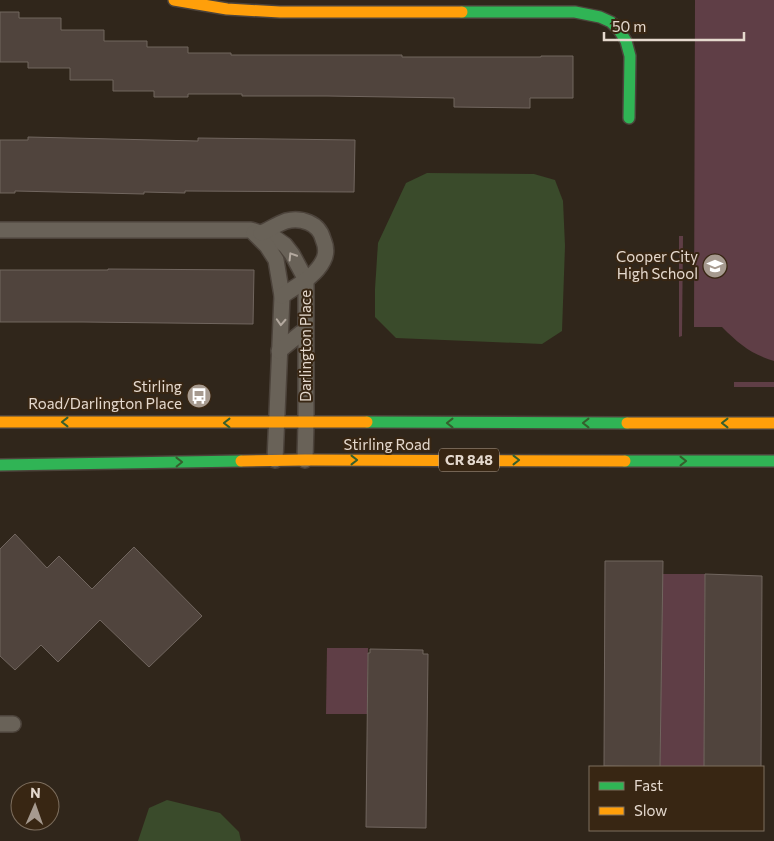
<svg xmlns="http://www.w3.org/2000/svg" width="774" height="841" viewBox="0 0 774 841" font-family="Commissioner,sans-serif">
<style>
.green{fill:#5f3e46}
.water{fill:#3a4b2b}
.building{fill:#50443d;stroke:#71665f}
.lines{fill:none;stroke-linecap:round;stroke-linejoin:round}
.street-casing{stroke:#4c433b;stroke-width:18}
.fast-casing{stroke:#4c433b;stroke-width:14}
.slow-casing{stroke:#4c433b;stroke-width:14}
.street{stroke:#696258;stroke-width:15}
.fast{stroke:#30b455;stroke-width:11}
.slow{stroke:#ff9f0a;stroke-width:11}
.oneway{stroke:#b3a99f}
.oneway2{stroke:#355f2d}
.labels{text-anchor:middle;stroke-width:4;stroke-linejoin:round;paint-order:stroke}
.shield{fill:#382613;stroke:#b1a396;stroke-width:1}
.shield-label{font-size:14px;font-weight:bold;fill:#e5d9ce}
.poi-label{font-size:15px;fill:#e5d9ce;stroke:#382613;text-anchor:end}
.street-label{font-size:15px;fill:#e5d9ce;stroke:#382613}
</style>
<rect width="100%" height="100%" fill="#30261b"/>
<!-- green -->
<g class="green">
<path d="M695,0H774V361C751,354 739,344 722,327H694Z"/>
<polygon points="679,236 683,236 682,336 679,337"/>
<rect x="734" y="382" width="40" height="5"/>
<polygon points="662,574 705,574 704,767 604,767 660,767"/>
<polygon points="327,648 368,648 367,714 326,714"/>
</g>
<!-- water -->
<g class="water">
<polygon points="427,173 534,174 555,180 563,201 565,246 562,331 542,344 396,338 375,317 375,289 378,243 406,183"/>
<polygon points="167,800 220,813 239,832 241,841 138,841 149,808"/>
</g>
<!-- building -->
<g class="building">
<polygon points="0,12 19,12 19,18 61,18 61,30 104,30 104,41 147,41 147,47 188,47 188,53 231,53 231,55 402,55 402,57 541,57 541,56 573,56 573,98 530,98 530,108 454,107 454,98 327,96 242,96 242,94 188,94 188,97 154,97 154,91 113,91 113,80 70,80 70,68 28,68 28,62 0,62"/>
<polygon points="28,137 198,141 198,138 355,140 354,192 185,191 185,193 144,192 144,194 15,191 15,193 0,193 0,140 28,140"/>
<polygon points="108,269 254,270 253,324 83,322 0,322 0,270 108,270"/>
<polygon points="15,534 47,568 59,556 92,589 134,547 202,616 149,667 100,620 58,662 41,645 15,670 0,656 0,549"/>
<polygon points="605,561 663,561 660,767 604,766"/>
<polygon points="705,574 762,576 761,767 704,767"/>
<polygon points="370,649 423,650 423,654 428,654 426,828 366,827 368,653 370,653"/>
</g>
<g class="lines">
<defs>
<g id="street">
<polyline points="0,230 251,230 275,238 285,245 292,254 306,280 306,423 305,460"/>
<polyline points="254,233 267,246 276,260 282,296 275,460"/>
<path d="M261,233C269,230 277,224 286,221C301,217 319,223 323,239C326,246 327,254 323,261C315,277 296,286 282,296"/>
<polyline points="279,351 301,333 306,333"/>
<polyline points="0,724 13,724"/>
</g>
<g id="fast">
<polyline points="462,12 575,12 600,17 611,22 619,30 626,41 630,56 629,118"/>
<polyline points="367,422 627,423"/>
<polyline points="625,461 774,461"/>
<polyline points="0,465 241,461"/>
</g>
<g id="slow">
<polyline points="174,0 227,9 280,12 462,12"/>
<polyline points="0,422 367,422"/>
<polyline points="627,423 774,423"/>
<polyline points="241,461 305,460 625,461"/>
</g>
</defs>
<!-- street casing -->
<use href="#street" class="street-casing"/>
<!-- fast casing -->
<use href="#fast" class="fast-casing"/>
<!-- slow casing -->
<use href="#slow" class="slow-casing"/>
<!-- street -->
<use href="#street" class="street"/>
<!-- fast -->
<use href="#fast" class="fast"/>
<!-- slow -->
<use href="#slow" class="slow"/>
</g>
<!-- one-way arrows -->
<defs><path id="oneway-chevron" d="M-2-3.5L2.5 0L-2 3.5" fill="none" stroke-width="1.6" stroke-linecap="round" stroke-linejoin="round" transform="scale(1.25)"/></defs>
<g class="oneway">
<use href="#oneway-chevron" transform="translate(292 256) rotate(-122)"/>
<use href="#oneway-chevron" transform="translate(281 322) rotate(93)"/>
</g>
<g class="oneway2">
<use href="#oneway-chevron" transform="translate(65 422) rotate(-180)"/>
<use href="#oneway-chevron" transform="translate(227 423) rotate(-180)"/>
<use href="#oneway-chevron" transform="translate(450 423) rotate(-180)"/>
<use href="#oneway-chevron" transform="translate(586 423) rotate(-180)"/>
<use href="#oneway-chevron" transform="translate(725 423) rotate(180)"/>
<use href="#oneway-chevron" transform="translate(354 460)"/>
<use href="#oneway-chevron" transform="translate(516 460)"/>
<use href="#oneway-chevron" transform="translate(683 461)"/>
<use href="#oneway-chevron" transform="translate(179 462) rotate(-1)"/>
</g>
<!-- icons -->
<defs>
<symbol id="school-disc" viewBox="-11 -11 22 22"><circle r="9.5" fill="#a69a8f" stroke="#382613"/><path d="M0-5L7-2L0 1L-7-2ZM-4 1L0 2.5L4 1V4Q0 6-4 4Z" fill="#fff"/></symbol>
<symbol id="bus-disc" viewBox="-11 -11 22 22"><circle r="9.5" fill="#a69a8f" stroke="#382613"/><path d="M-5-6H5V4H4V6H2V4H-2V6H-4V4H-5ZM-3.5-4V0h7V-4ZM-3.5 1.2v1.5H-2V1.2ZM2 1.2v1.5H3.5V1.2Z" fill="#fff"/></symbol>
</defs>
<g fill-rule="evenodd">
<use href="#school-disc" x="701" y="252" width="28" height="28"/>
<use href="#bus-disc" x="185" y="382" width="28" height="28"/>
</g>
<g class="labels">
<!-- shield labels -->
<rect class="shield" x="439" y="448.5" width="60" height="23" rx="4"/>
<g class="shield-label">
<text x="469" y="465">CR 848</text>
</g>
<!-- poi labels -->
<g class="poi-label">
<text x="698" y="262">Cooper City<tspan x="698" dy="17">High School</tspan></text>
<text x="182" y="392">Stirling<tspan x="182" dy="17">Road/Darlington Place</tspan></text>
</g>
<!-- street labels -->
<g class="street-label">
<text transform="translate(306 346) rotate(-90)" y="5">Darlington Place</text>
<text x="387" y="450">Stirling Road</text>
</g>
</g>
<!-- legend -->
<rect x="589" y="766" width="175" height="65" fill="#382613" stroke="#7d6e5e"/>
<rect x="599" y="782" width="25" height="8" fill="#30b455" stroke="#7d6e5e"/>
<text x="634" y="791" font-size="15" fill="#e5d9ce">Fast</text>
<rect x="599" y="807" width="25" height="8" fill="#ff9f0a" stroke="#7d6e5e"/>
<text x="634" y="816" font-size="15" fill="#e5d9ce">Slow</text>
<!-- north arrow -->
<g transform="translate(35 806) rotate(2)"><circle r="24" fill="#382613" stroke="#7d6e5e"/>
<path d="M0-4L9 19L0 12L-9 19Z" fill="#a69a8f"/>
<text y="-8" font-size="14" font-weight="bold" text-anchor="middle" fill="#e5d9ce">N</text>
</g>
<!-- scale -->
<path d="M604 32v8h140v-8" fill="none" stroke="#e5d9ce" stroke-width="2.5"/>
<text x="612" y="32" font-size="15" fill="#e5d9ce" stroke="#382613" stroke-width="4" paint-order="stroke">50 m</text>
</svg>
